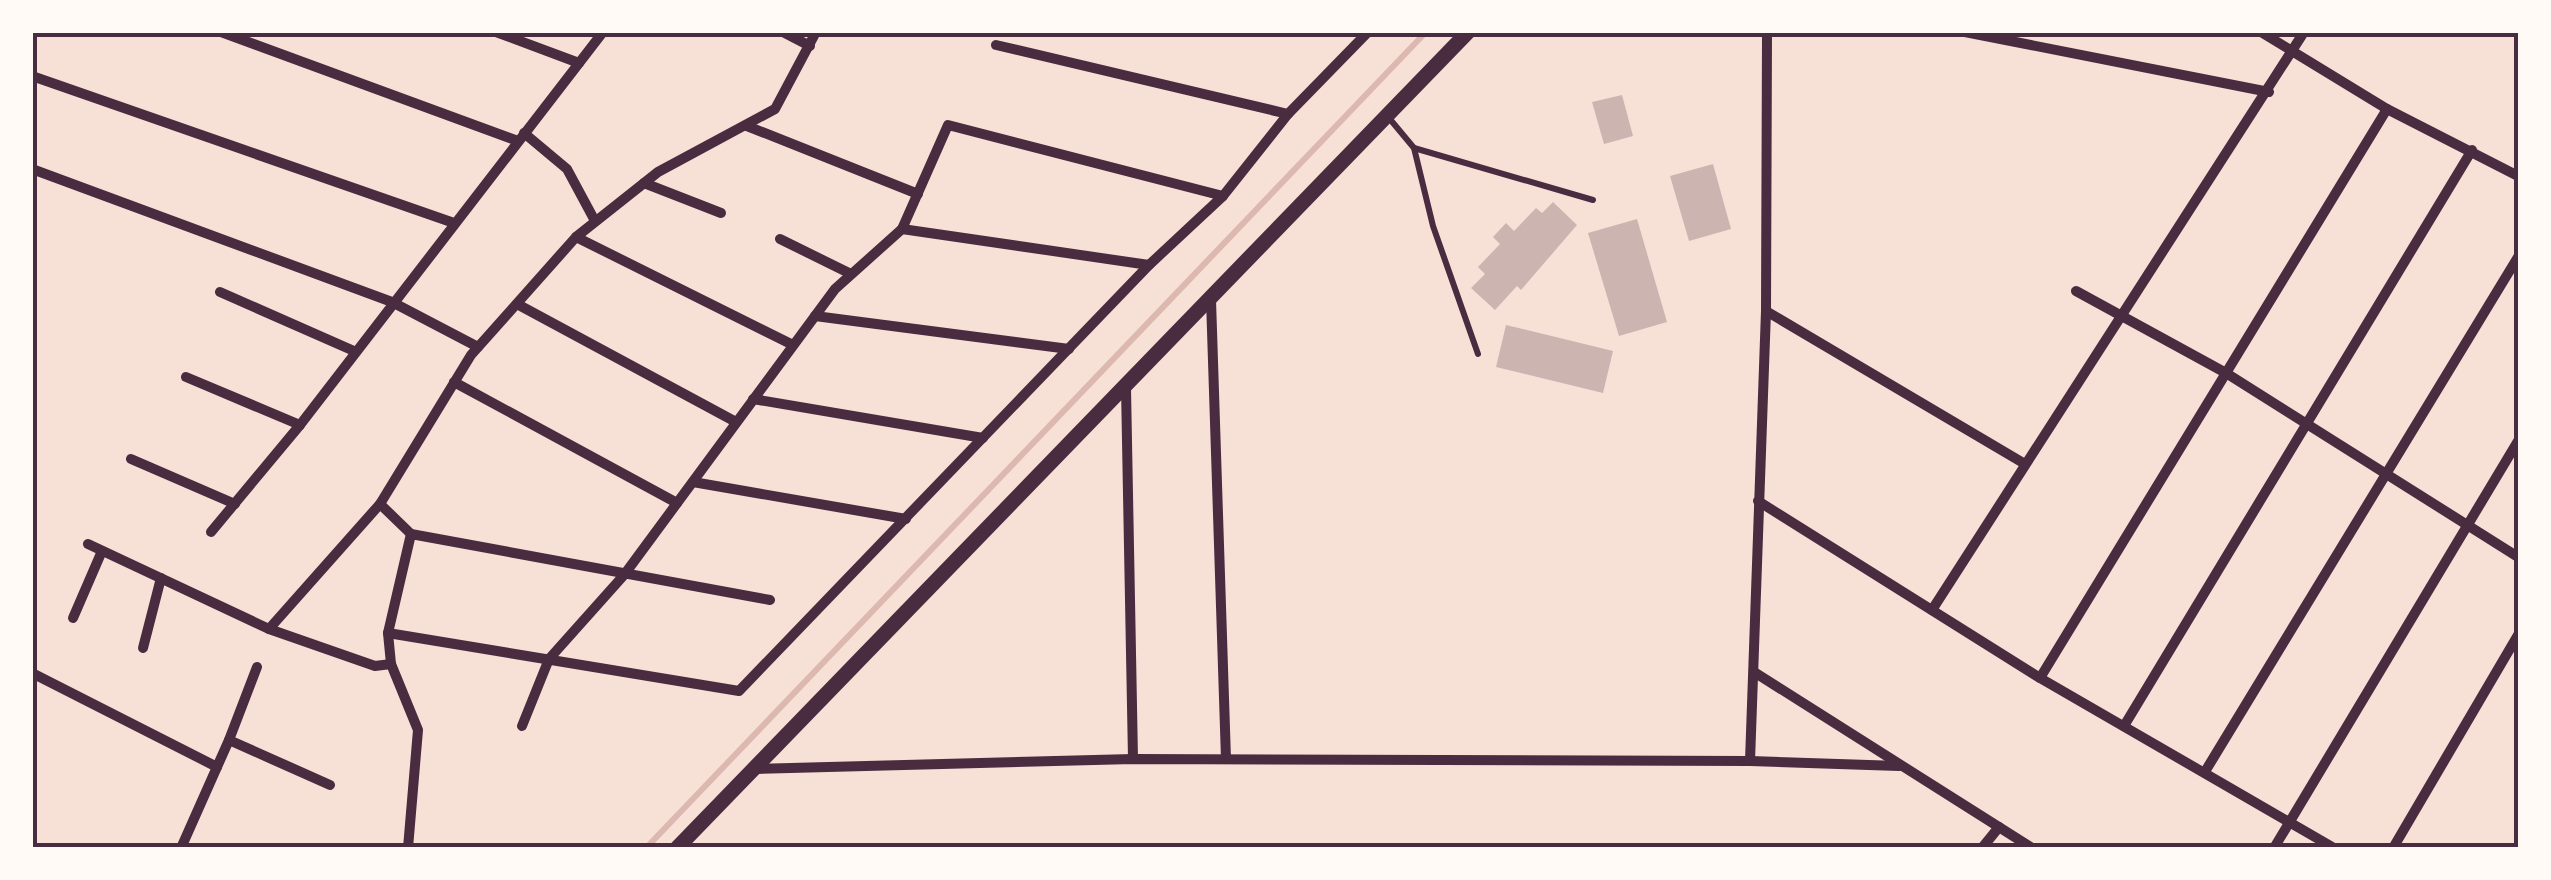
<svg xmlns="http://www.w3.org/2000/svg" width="2551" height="880" viewBox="0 0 2551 880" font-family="'IBM Plex Sans',sans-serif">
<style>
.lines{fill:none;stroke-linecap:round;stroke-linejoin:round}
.stream{stroke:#dcb8b0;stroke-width:6}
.building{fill:#ccb4b1}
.service{stroke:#4a2c40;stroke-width:6}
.minor{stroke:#4a2c40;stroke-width:10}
.tertiary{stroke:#4a2c40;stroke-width:15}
.neatline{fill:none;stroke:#4a2c40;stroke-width:4}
</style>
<rect width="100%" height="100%" fill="#f7e1d7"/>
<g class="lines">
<!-- stream -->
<polyline class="stream" points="646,848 1426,32"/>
</g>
<!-- building -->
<g class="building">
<polygon points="1622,95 1633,136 1604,144 1592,102"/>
<polygon points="1713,164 1731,229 1689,241 1670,176"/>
<polygon points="1553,202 1577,225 1521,290 1517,286 1495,310 1471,288 1485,274 1478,267 1500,244 1493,237 1506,223 1514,231 1536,208 1542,213"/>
<polygon points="1637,219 1667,322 1619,336 1588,233"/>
<polygon points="1506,325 1613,351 1603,393 1496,367"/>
</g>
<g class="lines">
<!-- service -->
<g class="service">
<polyline points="1389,118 1414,148 1433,226 1478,354"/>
<polyline points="1414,148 1593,200"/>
</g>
<!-- minor -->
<g class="minor">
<polyline points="221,32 518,141"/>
<polyline points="496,32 579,63"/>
<polyline points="783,32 810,46"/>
<polyline points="1965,32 2269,92"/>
<polyline points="2261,32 2387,109 2518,176"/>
<polyline points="996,45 1288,114"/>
<polyline points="32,76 454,223"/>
<polyline points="747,126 918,194"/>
<polyline points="524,133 567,169 595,221"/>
<polyline points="32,169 392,302 478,347"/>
<polyline points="644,183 721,213"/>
<polyline points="902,229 948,125 1223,196"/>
<polyline points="576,237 793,345"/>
<polyline points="780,239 851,274"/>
<polyline points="2076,291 2226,373 2518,557"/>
<polyline points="220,292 354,351"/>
<polyline points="1211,300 1226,759"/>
<polyline points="517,304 736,422"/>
<polyline points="1766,311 2025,464"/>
<polyline points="815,316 1069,349"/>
<polyline points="186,377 300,425"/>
<polyline points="454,382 677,503"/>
<polyline points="1126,388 1133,759"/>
<polyline points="753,399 983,438"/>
<polyline points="131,459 235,504"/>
<polyline points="693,482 906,519"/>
<polyline points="1758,501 2040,678 2334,848"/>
<polyline points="380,504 411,534"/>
<polyline points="211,532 300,425 603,32"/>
<polyline points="88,544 269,629 375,666 391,664 388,633"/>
<polyline points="770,600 411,534 388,633 739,691 1149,265 1223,196 1288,114 1368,32"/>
<polyline points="1932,610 2304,32"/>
<polyline points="73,618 102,551"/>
<polyline points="269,629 380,504 471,355 576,237 658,172 775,109 816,32"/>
<polyline points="143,648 161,578"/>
<polyline points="391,664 418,730 408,848"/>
<polyline points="1754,672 2032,848"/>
<polyline points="32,673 217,767"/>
<polyline points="2040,678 2387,109"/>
<polyline points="522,726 549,659 624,575 835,289 902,229 1149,265"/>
<polyline points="2124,726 2472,150"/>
<polyline points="229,740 257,667"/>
<polyline points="1750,761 1899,766"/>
<polyline points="756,769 1133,759 1750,761 1766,311 1767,32"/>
<polyline points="2206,770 2518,257"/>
<polyline points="181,848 229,740 330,785"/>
<polyline points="1982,848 1999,827"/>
<polyline points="2274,848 2518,441"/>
<polyline points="2393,848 2518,635"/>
</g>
<!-- tertiary -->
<polyline class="tertiary" points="677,848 1468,32"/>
</g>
<!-- border -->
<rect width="2551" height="880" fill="none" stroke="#fffaf5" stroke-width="70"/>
<rect x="35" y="35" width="2481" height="810" class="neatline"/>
</svg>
